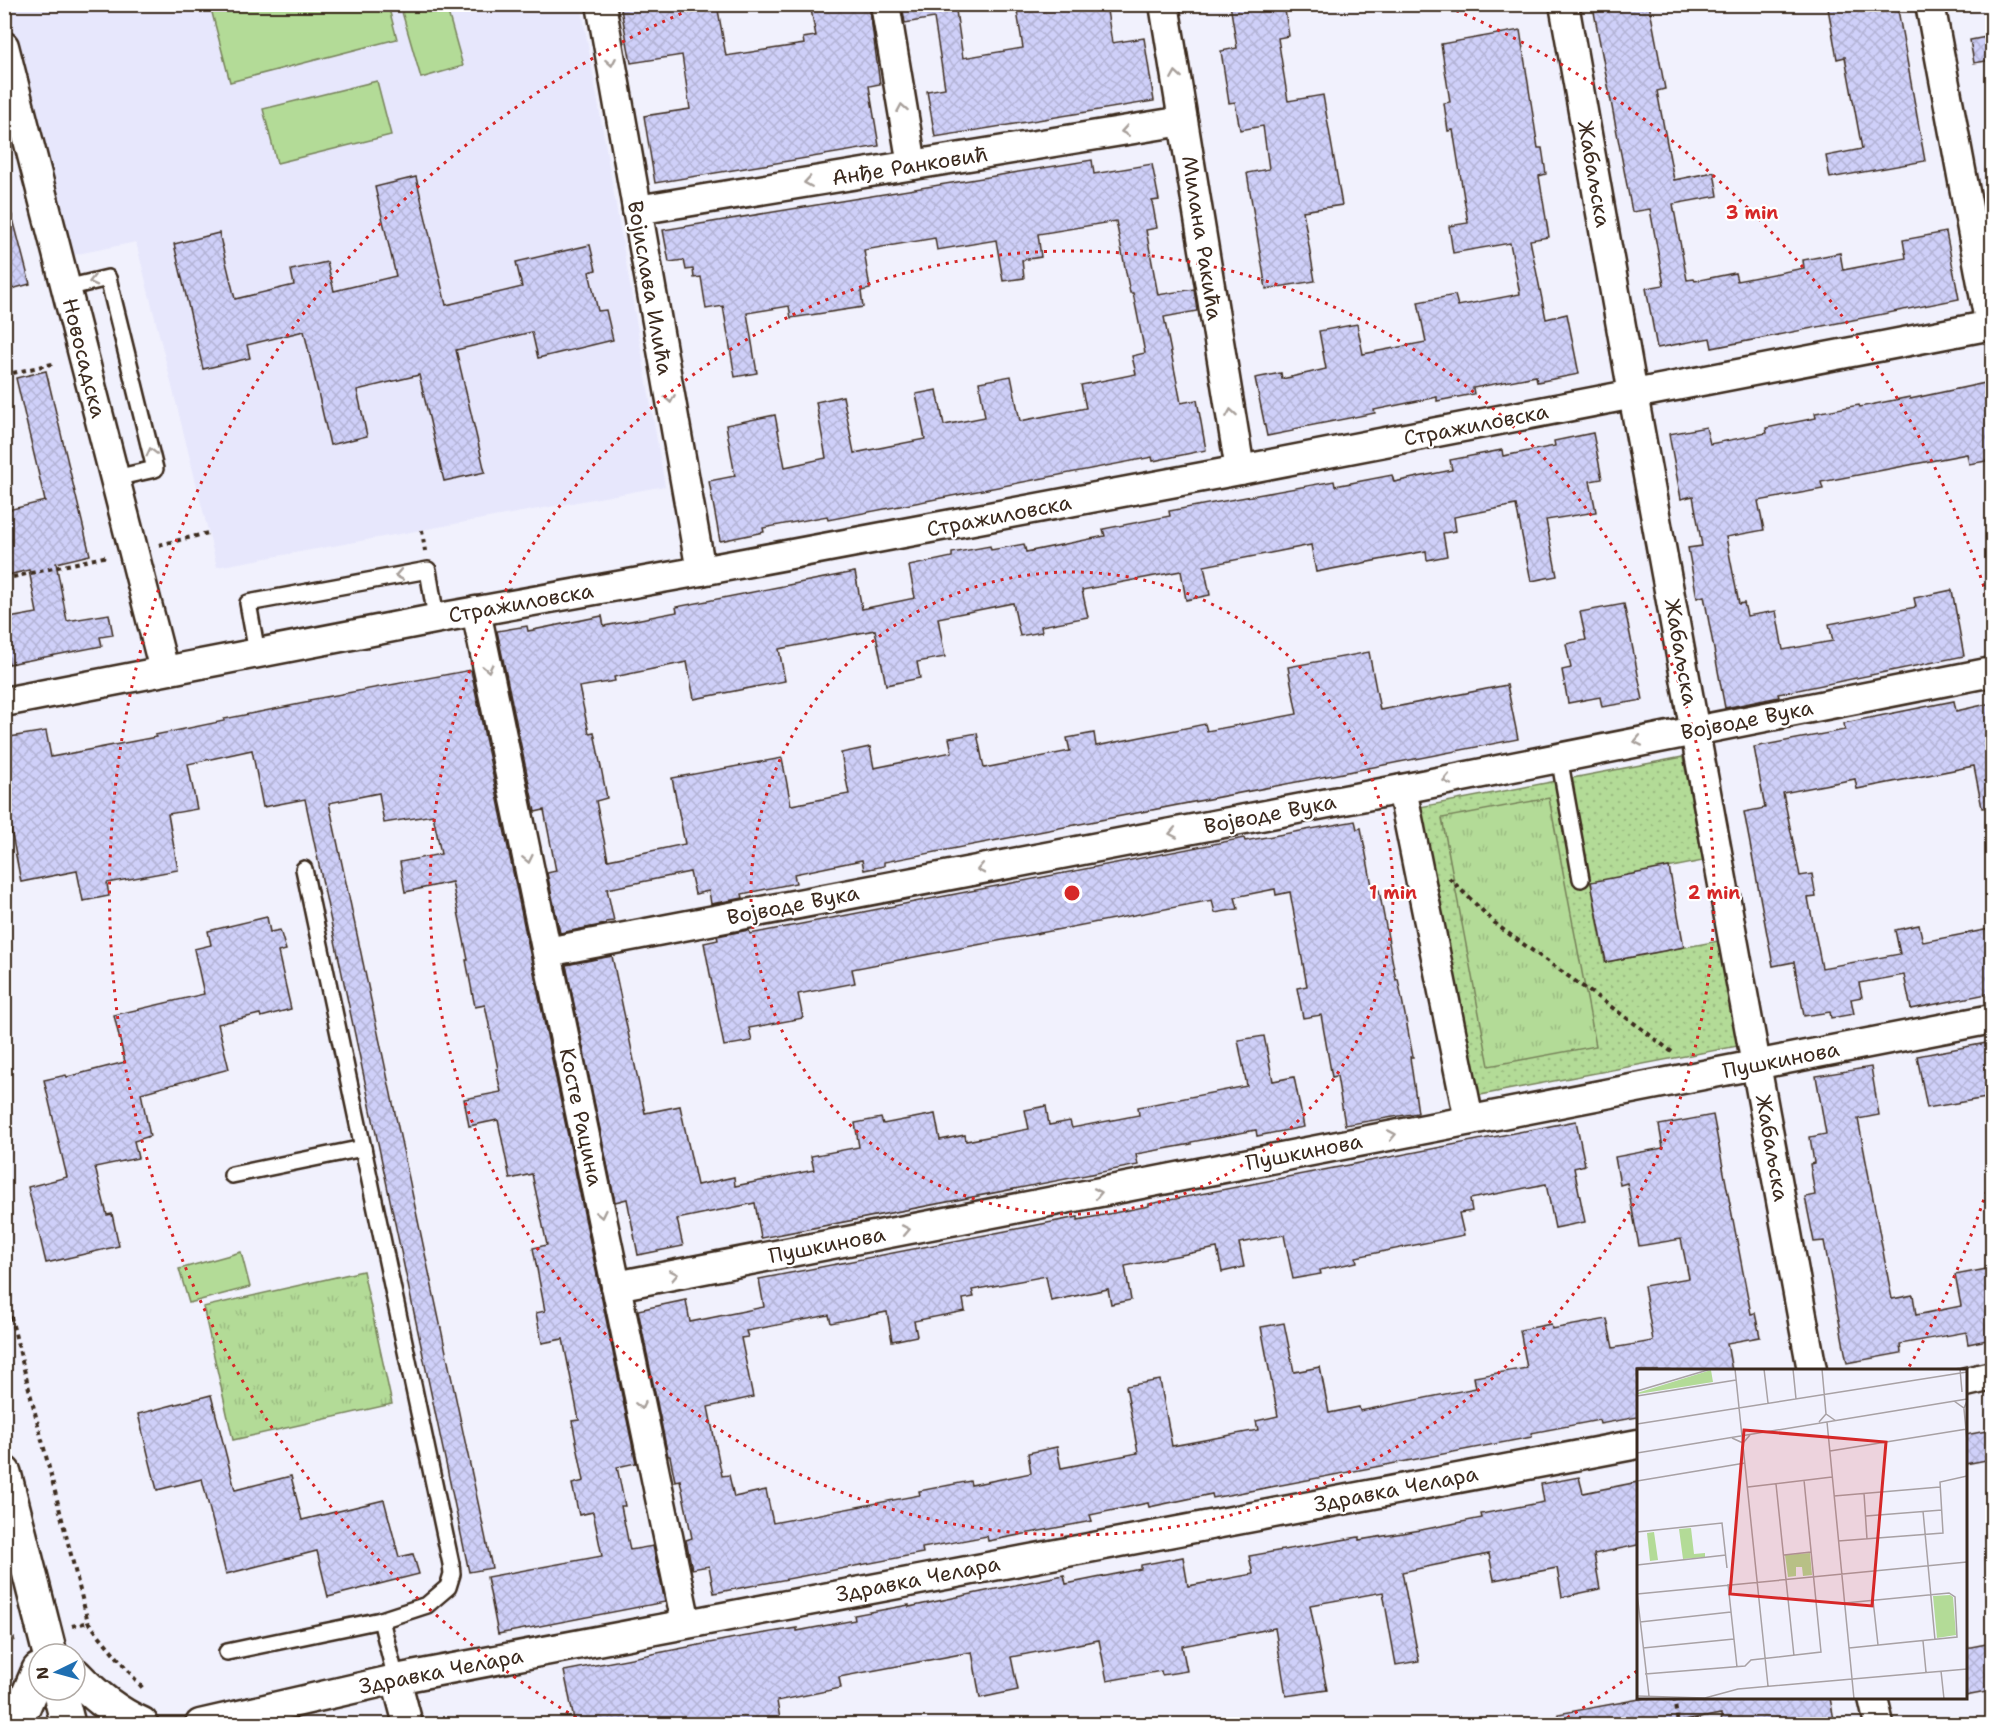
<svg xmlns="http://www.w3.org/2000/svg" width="1997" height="1729" viewBox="0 0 1997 1729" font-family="'Shantell Sans',sans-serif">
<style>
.built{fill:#e7e7fc}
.grass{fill:url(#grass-dots);stroke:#77825a;stroke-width:1.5}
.park{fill:url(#park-tufts);stroke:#77825a;stroke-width:1.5}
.pitch{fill:#b3db97;stroke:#77825a;stroke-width:1.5}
.building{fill:url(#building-cross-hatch);stroke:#3b2a1e;stroke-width:1.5}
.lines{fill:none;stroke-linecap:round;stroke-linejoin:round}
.service-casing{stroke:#3b2a1e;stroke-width:20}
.minor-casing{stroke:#3b2a1e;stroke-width:33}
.secondary-casing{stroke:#3b2a1e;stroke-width:38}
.path{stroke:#3b2a1e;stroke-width:4;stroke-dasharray:4.5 4.5;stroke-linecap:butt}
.service{stroke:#fff;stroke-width:15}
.minor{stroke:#fff;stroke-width:28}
.secondary{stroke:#fff;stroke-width:33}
.oneway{stroke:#a79f9a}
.ring{fill:none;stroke:#d62828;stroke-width:3;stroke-dasharray:3 6}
.labels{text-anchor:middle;stroke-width:4.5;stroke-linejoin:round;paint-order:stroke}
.street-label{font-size:21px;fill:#3b2a1e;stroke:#fff}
.inset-road{fill:none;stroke:#a8a1a4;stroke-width:1.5}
.view{fill:#d62828;fill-opacity:0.15;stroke:#d62828;stroke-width:3}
.inset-edge{fill:none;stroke:#3b2a1e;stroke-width:3}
.centre{fill:#d62828;stroke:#fff;stroke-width:3}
.ring-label{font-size:18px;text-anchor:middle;font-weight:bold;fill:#d62828;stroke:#fff;stroke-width:4.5;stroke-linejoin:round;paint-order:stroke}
</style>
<defs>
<pattern id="grass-dots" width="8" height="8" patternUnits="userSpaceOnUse" patternTransform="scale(1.5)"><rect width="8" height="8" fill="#b3db97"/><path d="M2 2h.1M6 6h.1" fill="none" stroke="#9bbc82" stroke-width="1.8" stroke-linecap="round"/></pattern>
<pattern id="park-tufts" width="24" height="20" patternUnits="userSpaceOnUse" patternTransform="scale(1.5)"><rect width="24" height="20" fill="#b3db97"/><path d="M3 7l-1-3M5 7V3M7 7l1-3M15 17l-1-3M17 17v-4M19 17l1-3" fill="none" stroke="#9bbc82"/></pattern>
<pattern id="building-cross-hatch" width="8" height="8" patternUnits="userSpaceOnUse" patternTransform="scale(1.5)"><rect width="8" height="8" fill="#cfd0f9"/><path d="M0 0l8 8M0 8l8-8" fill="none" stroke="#b3b3d5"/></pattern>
</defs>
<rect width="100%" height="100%" fill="#f1f1fd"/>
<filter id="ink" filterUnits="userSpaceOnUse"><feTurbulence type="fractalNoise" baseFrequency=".0167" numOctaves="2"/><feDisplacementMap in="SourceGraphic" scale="12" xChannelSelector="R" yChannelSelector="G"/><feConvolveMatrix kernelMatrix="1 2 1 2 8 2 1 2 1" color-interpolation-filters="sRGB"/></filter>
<g filter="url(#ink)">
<!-- built -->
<polygon class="built" points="6,5 581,5 665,486 217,567 136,242 68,256"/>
<!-- grass -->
<polygon class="grass" points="1683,757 1703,861 1591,883 1605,962 1718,941 1738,1046 1475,1096 1420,807"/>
<!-- park -->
<g class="park">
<polygon points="1549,798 1596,1046 1489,1066 1442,818"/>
<polygon points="363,1271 392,1404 233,1440 203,1307"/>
</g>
<!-- pitch -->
<g class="pitch">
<polygon points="210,5 388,5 397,39 230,82"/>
<polygon points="400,5 446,5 463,66 421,78"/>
<polygon points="377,81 391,135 277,163 263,109"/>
<polygon points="241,1252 250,1287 189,1303 179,1269"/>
</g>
<!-- building -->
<g class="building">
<polygon points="620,4 717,4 726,56 804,44 803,38 816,36 810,4 869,4 880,84 869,86 879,146 655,183 644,116 690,109 682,55 631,63"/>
<polygon points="902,4 955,4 963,58 1023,48 1017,11 1056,4 1106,4 1112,43 1144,38 1154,101 935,137 927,91 945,88 934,18 905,23"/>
<polygon points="1230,4 1284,4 1289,36 1278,38 1288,101 1323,95 1342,205 1303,211 1315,281 1266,289 1247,173 1269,169 1263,126 1240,130 1235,102 1229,103 1221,51 1237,48"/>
<polygon points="1612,4 1649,4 1665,89 1657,91 1674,180 1714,172 1718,196 1673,204 1687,280 1694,279 1695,281 1735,273 1737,281 1804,268 1803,260 1840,253 1843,270 1906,258 1903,240 1946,232 1959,299 1712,348 1710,338 1657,348 1646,288 1664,285 1650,209 1632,212 1594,12 1612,8"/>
<polygon points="1846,4 1897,4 1925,161 1830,178 1826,156 1862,149 1845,57 1837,59 1828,8"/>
<polygon points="1520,30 1538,148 1542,148 1546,174 1539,176 1549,237 1530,240 1546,319 1567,314 1579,374 1537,382 1536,376 1473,388 1474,394 1437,401 1437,397 1374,410 1375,413 1293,429 1293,431 1267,436 1255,378 1281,373 1282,379 1326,369 1319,331 1357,324 1363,354 1426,342 1418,302 1455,295 1458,306 1520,294 1510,243 1453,253 1449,226 1468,223 1453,130 1448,131 1444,103 1450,102 1441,44"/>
<polygon points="1992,36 1992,60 1974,63 1970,40"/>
<polygon points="1092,160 1094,174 1152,164 1159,200 1152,201 1157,228 1146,230 1158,295 1194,289 1197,311 1164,317 1181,403 1197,400 1206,450 1153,461 1152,457 828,520 827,516 763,528 764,532 720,541 709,481 735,476 726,425 775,415 785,467 826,458 816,402 843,396 854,453 925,439 916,394 937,390 944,425 985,417 979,382 1011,376 1020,421 1086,408 1081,385 1136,374 1132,356 1145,353 1133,293 1130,293 1116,221 1038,234 1041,257 1022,260 1024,278 1003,281 996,240 937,250 935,238 864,250 870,289 861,291 863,307 791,318 789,306 747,313 757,373 735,377 723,306 706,309 701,277 694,278 693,269 686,270 684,260 669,262 663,230"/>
<polygon points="416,177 446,305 522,287 516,262 590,245 596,270 589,272 598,311 606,310 613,340 538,358 532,332 456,350 485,472 444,481 419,375 357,390 367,436 330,445 304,331 247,345 250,358 203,369 174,244 219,233 235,299 294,285 291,270 327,262 334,291 396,276 375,187"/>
<polygon points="12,215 30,284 4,291 4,216"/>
<polygon points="46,371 90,555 56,563 67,621 109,614 113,635 100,637 102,646 9,664 4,641 4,619 37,613 29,570 4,576 4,511 45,501 16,378"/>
<polygon points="1990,382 1992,397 1992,460 1969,464 1967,454 1821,482 1823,489 1758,501 1764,530 1726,537 1739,604 1744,603 1747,616 1776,611 1783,650 1833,641 1829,624 1916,607 1914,598 1952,590 1964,656 1778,694 1779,697 1725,708 1704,596 1697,598 1688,548 1702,546 1693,496 1681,499 1669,434 1706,427 1710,444 1767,433 1766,428 1816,418 1815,413 1859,405 1860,407 1910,397 1910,399"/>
<polygon points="1593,433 1602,479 1590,481 1596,512 1546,520 1557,576 1531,581 1516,505 1454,517 1456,531 1443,533 1447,556 1427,560 1426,551 1316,572 1311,545 1204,566 1210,595 1186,600 1181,571 1082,590 1088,617 1041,626 1042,632 1020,636 1013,603 938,618 945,657 917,662 920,678 886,685 875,630 779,649 785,681 694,699 687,662 614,677 615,681 579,687 589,733 594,732 607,798 596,801 608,860 685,844 672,778 782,758 791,805 849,794 841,753 870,747 874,768 952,752 949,738 977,733 984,768 1070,751 1067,738 1094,733 1096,746 1205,724 1207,731 1297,714 1288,667 1369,652 1380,710 1507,685 1518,739 884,862 884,866 864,870 862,860 794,874 796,883 742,894 743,898 711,904 709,891 695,894 690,872 607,889 614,921 606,922 606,924 560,933 547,873 556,871 544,810 535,812 497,631 527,626 528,631 602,616 604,626 677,612 676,607 855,572 862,609 915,598 909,566 952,557 952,553 990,546 991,550 1024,544 1026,552 1105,536 1103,529 1170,516 1169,511 1334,481 1335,486 1392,475 1394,482 1452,470 1450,460 1502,450 1503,456 1555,446 1554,441"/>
<polygon points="1624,604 1643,700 1602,707 1600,697 1568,703 1562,670 1571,668 1566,644 1586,640 1580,612"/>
<polygon points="471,670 636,1463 617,1467 625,1506 621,1506 630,1550 653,1546 665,1602 498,1634 487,1577 602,1556 593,1512 579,1515 572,1484 584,1481 572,1421 579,1420 563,1339 542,1343 536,1313 545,1311 533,1248 547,1245 532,1174 510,1179 498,1120 469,1126 464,1099 501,1092 496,1069 498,1069 485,1005 475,1007 466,960 468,960 452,882 405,892 400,862 441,854 433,815 384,823 379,793 329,803 492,1568 469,1572 305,799 263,807 252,750 188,764 197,809 168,814 178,870 107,883 109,896 83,901 77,871 21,882 4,793 4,738 46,731 51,757 156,737 155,735 224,721 224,719 310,702 309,700"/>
<polygon points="1954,701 1956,711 1992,703 1992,807 1982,808 1974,766 1857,789 1855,779 1783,793 1800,876 1812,874 1816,897 1808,898 1822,968 1900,954 1895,930 1919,925 1923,942 1990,929 1992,941 1992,993 1911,1009 1904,975 1859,983 1862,997 1851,999 1854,1014 1831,1018 1830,1012 1804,1016 1794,962 1773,966 1744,812 1765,808 1754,747 1845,730 1844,723"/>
<polygon points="1355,821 1357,829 1361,828 1373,891 1379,890 1396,980 1398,979 1406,1020 1413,1057 1410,1057 1418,1113 1345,1125 1337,1076 1332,1077 1321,1015 1303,1018 1297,988 1307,986 1290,892 1276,895 1275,889 1235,897 1238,909 1215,913 1212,900 852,969 855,983 798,994 803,1018 749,1028 752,1041 724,1046 704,943 718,940 717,936 749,930 750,934 1244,838 1245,841"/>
<polygon points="1669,867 1684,947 1606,962 1591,882"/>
<polygon points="267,917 270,932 280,930 286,950 278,952 291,1009 261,1017 260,1014 218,1024 229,1069 141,1093 150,1136 134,1141 138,1158 95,1167 107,1215 112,1214 119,1246 46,1263 28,1187 67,1177 44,1080 66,1075 67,1077 125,1062 114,1015 204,994 194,949 211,945 208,931"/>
<polygon points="612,956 645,1113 680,1106 697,1185 734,1177 735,1186 814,1170 811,1156 859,1147 855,1123 881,1118 883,1124 935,1114 940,1140 965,1135 966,1141 1029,1129 1025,1110 1046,1106 1049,1125 1070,1121 1072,1128 1139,1115 1138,1107 1247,1086 1238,1040 1264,1036 1273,1081 1294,1077 1304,1127 1257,1136 1256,1130 1191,1142 1191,1144 1136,1154 1138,1165 761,1238 755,1203 677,1219 683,1246 638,1255 627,1199 615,1202 566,965"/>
<polygon points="1992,1042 1992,1097 1927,1108 1917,1056"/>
<polygon points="1871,1067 1879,1115 1858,1119 1892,1299 1913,1295 1916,1315 1961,1306 1955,1275 1992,1268 1992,1339 1968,1344 1966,1332 1900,1344 1901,1353 1847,1363 1824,1241 1814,1242 1805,1197 1815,1195 1810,1164 1814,1163 1810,1137 1826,1134 1816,1076"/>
<polygon points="1713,1115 1751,1314 1755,1313 1760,1337 1727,1343 1732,1371 1638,1371 1638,1417 1600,1424 1599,1420 1531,1433 1532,1437 1213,1498 1212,1494 1149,1507 1148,1503 1090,1515 1092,1521 988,1541 987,1536 922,1548 923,1553 714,1593 709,1566 692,1569 686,1540 692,1538 680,1480 675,1481 670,1456 668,1456 638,1310 686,1300 690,1322 764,1307 759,1279 1078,1217 1078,1220 1149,1206 1149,1204 1576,1121 1585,1165 1574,1168 1585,1222 1555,1228 1546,1184 1470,1199 1472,1211 1459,1213 1464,1235 1356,1257 1357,1262 1320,1270 1321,1274 1293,1279 1284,1235 1239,1243 1244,1267 1222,1272 1217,1248 1125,1266 1131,1300 1111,1304 1108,1289 1051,1301 1046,1276 972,1290 974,1297 963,1299 965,1311 914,1321 917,1336 892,1341 887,1312 831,1323 829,1315 746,1331 748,1337 741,1338 753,1397 708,1407 722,1476 729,1475 734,1497 766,1490 773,1523 920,1495 919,1491 970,1481 971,1485 1031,1473 1028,1453 1057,1447 1061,1468 1138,1453 1126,1386 1160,1380 1172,1446 1258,1430 1256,1421 1278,1416 1261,1327 1284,1323 1294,1372 1320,1367 1329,1413 1359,1407 1360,1411 1476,1388 1474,1377 1527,1368 1520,1330 1551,1324 1552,1329 1607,1319 1613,1348 1653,1341 1644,1286 1689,1278 1681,1239 1639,1246 1627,1183 1620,1185 1615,1157 1663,1148 1659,1125"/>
<polygon points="211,1395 235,1490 291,1476 302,1520 384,1500 399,1557 413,1554 419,1574 328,1597 317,1551 226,1574 202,1479 157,1490 138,1414"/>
<polygon points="1992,1430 1992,1459 1965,1464 1965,1435"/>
<polygon points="1579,1477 1583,1493 1638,1482 1638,1545 1594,1554 1600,1589 1562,1597 1557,1568 1494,1580 1489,1554 1402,1572 1419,1661 1396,1665 1383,1592 1310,1605 1327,1690 1286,1696 1275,1628 1182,1646 1187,1671 1162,1675 1161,1671 1107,1681 1099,1640 1011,1657 1018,1690 980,1698 972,1652 839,1677 841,1688 777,1701 781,1725 699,1725 698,1718 666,1725 575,1725 564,1671 735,1638 797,1628 797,1631 855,1620 854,1615 909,1605 909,1607 1064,1575 1066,1584 1141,1569 1141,1565 1183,1557 1188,1586 1253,1574 1249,1556 1359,1537 1359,1540 1421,1530 1482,1518 1481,1514 1544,1502 1541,1484"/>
<polygon points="1992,1643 1992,1691 1965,1696 1965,1648"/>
<polygon points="1645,1698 1830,1698 1835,1725 1722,1725 1721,1714 1664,1725 1559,1725 1558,1714"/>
</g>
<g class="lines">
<defs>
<g id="service">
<polyline points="66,288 108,278 155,469 115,478"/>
<polyline points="257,653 248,603 428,570 436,618"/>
<polyline points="1559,757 1581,879"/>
<polyline points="232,1175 363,1148"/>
<polyline points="381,1620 396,1679"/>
<polyline points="227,1652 381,1620 427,1605 448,1587 452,1574 451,1564 304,869"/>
</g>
<g id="minor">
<polyline points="601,4 701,571"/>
<polyline points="885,4 912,165"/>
<polyline points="1164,4 1240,470"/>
<polyline points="1564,4 1633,394 1812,1370"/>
<polyline points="1930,4 1990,326"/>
<polyline points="4,46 164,670"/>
<polyline points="637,210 1183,121"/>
<polyline points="476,611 686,1623"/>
<polyline points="4,702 450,616 701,571 1240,470 1992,325"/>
<polyline points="1402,789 1469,1120"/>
<polyline points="547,952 1402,789 1992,672"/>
<polyline points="616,1286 1992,1019"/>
<polyline points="1966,1382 1992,1376"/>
<polyline points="396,1679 408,1724"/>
<polyline points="1873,1698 1879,1724"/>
<polyline points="200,1724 396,1679 1638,1444"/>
</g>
<g id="secondary">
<polyline points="4,1473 50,1654"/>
<path d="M75,1675C94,1695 116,1713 141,1724"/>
<polyline points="59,1690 68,1724"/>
<polyline points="16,1724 39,1670"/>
</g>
</defs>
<!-- service casing -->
<use href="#service" class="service-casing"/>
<!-- minor casing -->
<use href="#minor" class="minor-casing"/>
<!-- secondary casing -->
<use href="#secondary" class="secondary-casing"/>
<!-- path -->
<g class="path">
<polyline points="4,375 56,363"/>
<polyline points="422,530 425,551"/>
<polyline points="159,545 208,533"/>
<polyline points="4,579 108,556"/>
<polyline points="1449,878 1498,926 1638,1026 1672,1052"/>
<polyline points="4,1290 88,1622 145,1691"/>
<polyline points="72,1626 88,1622"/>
<polyline points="4,1642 15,1639"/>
<polyline points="1674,1698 1678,1724"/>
</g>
<!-- service -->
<use href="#service" class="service"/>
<!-- minor -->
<use href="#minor" class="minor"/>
<!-- secondary -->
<use href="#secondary" class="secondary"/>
</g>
<!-- one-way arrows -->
<defs><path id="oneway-chevron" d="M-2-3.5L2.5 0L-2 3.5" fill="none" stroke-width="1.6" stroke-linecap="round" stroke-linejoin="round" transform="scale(1.5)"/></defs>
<g class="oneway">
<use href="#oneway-chevron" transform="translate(611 62) rotate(80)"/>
<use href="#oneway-chevron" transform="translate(1176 75) rotate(-99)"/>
<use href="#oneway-chevron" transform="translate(902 108) rotate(-100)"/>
<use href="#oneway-chevron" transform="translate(1125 131) rotate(171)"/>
<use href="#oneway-chevron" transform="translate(808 182) rotate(171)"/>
<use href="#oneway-chevron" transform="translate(93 281) rotate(166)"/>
<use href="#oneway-chevron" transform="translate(670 399) rotate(80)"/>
<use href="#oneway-chevron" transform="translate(1231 413) rotate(-99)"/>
<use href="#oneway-chevron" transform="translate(151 452) rotate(-104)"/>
<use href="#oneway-chevron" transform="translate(399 575) rotate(170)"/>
<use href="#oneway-chevron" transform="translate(488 668) rotate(78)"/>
<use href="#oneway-chevron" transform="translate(1638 741) rotate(169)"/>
<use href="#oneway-chevron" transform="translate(1447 780) rotate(168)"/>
<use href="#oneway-chevron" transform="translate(1173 833) rotate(169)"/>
<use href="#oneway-chevron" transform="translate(528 859) rotate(78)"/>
<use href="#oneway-chevron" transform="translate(981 869) rotate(169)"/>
<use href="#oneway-chevron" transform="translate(1392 1135) rotate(-11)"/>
<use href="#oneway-chevron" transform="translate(1098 1193) rotate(-11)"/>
<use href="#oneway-chevron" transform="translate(601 1214) rotate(78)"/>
<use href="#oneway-chevron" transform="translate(906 1230) rotate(-11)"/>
<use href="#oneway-chevron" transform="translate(674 1275) rotate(-11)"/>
<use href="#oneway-chevron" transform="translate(641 1405) rotate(78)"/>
</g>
</g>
<!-- distance rings -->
<g class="ring">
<circle cx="1072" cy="893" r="321"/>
<circle cx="1072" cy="893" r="642"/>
<path d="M1992 1174A962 962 0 0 1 1909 1367M1637 1671A962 962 0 0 1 1560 1722M584 1722A962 962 0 0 1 696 7M1448 7A962 962 0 0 1 1992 612"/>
</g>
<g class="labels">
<!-- street labels -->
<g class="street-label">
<text transform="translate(910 166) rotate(-9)" y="7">Анђе Ранковић</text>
<text transform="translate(1594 174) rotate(80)" y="7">Жабаљска</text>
<text transform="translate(1202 238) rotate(81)" y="7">Милана Ракића</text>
<text transform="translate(650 288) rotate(80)" y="7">Војислава Илића</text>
<text transform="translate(84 358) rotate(76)" y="7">Новосадска</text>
<text transform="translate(1476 425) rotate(-11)" y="7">Стражиловска</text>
<text transform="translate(999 516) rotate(-11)" y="7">Стражиловска</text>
<text transform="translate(521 603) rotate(-10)" y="7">Стражиловска</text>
<text transform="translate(1681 652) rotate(80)" y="7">Жабаљска</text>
<text transform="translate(1747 720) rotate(-11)" y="7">Војводе Вука</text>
<text transform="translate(1270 814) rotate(-11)" y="7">Војводе Вука</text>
<text transform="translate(793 905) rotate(-11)" y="7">Војводе Вука</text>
<text transform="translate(1781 1060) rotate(-11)" y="7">Пушкинова</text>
<text transform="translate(581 1117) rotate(78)" y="7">Косте Рацина</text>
<text transform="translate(1772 1148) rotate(80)" y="7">Жабаљска</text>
<text transform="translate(1304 1152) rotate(-11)" y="7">Пушкинова</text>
<text transform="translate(827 1245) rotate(-11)" y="7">Пушкинова</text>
<text transform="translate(1396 1489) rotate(-11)" y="7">Здравка Челара</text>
<text transform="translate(918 1579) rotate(-11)" y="7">Здравка Челара</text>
<text transform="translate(441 1671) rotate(-11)" y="7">Здравка Челара</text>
</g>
</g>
<!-- overview -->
<g transform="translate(1637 1369)">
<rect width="330" height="330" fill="#f1f1fd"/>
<path d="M54,159L57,185L68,184V188L46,190L42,160ZM17,163L21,191L13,192L10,164ZM173,184L175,206L166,207L165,198H159V207L151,208L148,186ZM313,226L316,228L319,266L300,269L296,227Z" fill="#b3db97"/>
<path d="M74,1L76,13L1,25L0,24ZM171,186L172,195L152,197L151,188Z" fill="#b3db97"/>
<path class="inset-road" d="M98,0L131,317M127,0L131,34M156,0L159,30M185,0L189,45M323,0L325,23M0,22L74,0M0,27L99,11M317,32L327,39L330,32M327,40L330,72M182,53L189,45L199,52M190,53L217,330M0,55L330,3M95,69L106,74L113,66M193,82L330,60M0,84L330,30M0,112L108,94M139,115L157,287M111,118L195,108M227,124L230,170M197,127L303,118M286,142L298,271M229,147L305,141M0,163L85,154L90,199M201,172L306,164L303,113L330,107M147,186L174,183M0,196L89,186M91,215L100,298M0,224L12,327M0,225L330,193M236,231L241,276M208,234L312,224L318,228L320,268L212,279M3,253L94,243M286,272L289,303M6,279L97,270M304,302L307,330M8,305L108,297L114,291L184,283L167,111M0,327L68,329L101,320L330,300"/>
<path class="view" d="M107,61L249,73L235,237L93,225Z"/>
<rect width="330" height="330" class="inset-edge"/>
</g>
<circle cx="1072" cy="893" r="9" class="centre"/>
<g class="ring-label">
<text x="1752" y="219">3 min</text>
<text x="1393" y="899">1 min</text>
<text x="1714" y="899">2 min</text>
</g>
<!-- margin -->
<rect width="1997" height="1729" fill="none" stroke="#fff" stroke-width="24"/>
<rect x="12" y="12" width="1973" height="1705" fill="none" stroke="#3b2a1e" stroke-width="2" filter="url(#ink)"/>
<!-- north arrow -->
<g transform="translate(57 1672) rotate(265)"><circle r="28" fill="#ffffff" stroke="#b1aaa5" stroke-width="1.5"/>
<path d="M0-4.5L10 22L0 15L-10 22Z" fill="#1f6fb2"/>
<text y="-9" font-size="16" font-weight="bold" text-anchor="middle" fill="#3b2a1e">N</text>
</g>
</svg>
